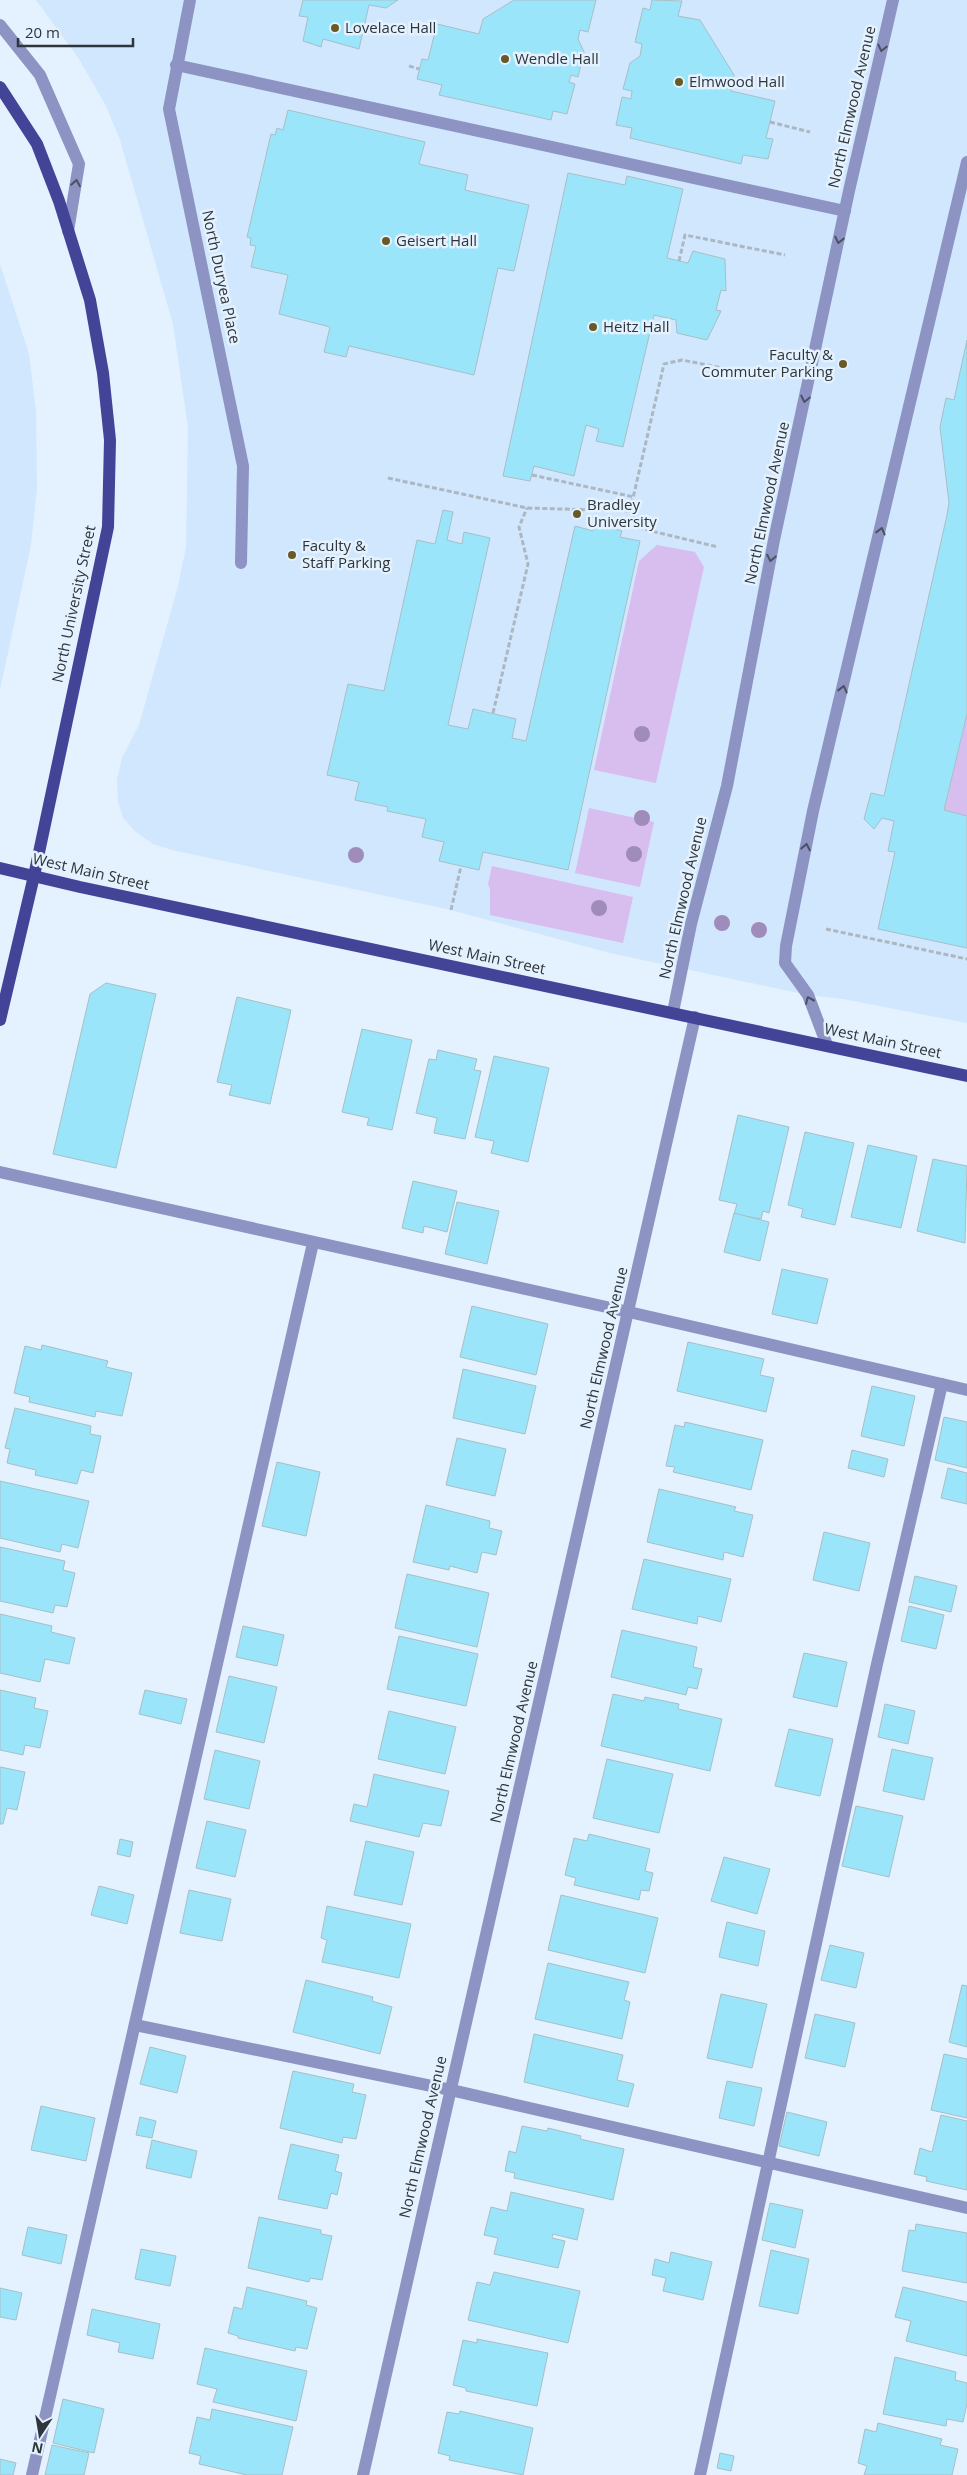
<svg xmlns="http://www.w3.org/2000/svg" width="967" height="2475" viewBox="0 0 967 2475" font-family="'Open Sans',sans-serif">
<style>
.built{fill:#d1e7fd}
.green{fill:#d8bdef}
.building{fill:#9be5fa;stroke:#a7bfc6}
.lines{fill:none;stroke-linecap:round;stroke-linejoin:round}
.path{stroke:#acb7c2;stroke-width:3;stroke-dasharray:5 2.5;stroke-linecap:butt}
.minor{stroke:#8d93c3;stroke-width:12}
.major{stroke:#434397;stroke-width:12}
.tree{fill:#9f8cbb}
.oneway{stroke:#4a5164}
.poi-dot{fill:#675a27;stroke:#e4f1fe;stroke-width:2}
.labels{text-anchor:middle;stroke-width:5;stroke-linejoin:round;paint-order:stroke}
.poi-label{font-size:15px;fill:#2e353b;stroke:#e4f1fe;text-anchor:start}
.street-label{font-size:15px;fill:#2e353b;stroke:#e4f1fe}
</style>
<rect width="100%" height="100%" fill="#e4f1fe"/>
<!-- built -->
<g class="built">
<polygon points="36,0 967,0 967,1023 843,999 808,995 610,953 451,910 172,850 153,844 136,832 123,818 118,801 117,779 122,758 139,725 178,586 186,547 188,428 173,324 120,140 106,106 79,59"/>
<polygon points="0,264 29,354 36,412 37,487 31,545 0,690"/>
</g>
<!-- green -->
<g class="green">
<polygon points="657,545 695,552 704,567 656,783 594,770 639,561"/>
<polygon points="967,714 967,816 944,810"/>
<polygon points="589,808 654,822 640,887 575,873"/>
<polygon points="492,866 633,897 623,943 490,915 490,889 488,884"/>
</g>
<!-- building -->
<g class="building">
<polygon points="303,0 398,0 386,8 369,5 359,49 323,39 321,47 303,41 308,17 299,16"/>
<polygon points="514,0 596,0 588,32 580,30 578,39 584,52 578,77 571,75 569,82 575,84 567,114 553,111 551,120 439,95 442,85 417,79 422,59 428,60 437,24 479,34 483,19"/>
<polygon points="652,0 682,1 678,16 700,20 734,75 731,91 775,101 766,138 773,139 768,159 743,155 741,164 630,138 632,128 616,125 622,97 631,99 632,91 623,89 630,63 640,56 642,44 635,42 643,8 650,10"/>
<polygon points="288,110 425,142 419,164 468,175 465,190 529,205 514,271 498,268 474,375 349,346 346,357 324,352 330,327 279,314 288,275 251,267 256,246 250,245 251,238 247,237 271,134 275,135 277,128 283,130"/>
<polygon points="568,173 625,185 627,176 683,189 667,258 688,263 693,251 725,259 726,291 721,290 716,310 721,311 707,340 677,333 676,320 654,315 623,447 596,441 599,429 586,425 574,476 534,466 530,481 503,476"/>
<polygon points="967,340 967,714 944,810 967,816 967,948 878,929 895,852 888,851 894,821 882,818 874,829 864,819 871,793 884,796 947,515 949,503 940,427 946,398 954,400"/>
<polygon points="443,510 453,512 447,540 462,544 464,532 490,538 448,725 468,729 473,709 516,719 512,738 526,741 575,526 593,531 595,524 622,531 620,537 640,541 568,870 483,852 479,870 439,861 444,842 422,837 426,819 387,811 388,807 355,800 359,782 327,775 348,684 384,691 417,540 435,544"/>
<polygon points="106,983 156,994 116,1168 53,1154 90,994"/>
<polygon points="237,997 291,1010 270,1104 229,1095 232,1085 217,1082"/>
<polygon points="362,1029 412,1040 392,1130 367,1125 369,1118 342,1112"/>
<polygon points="438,1050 477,1059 474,1070 481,1071 465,1139 434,1133 437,1118 416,1113 429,1059 436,1060"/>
<polygon points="494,1056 549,1068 528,1162 491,1153 494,1141 475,1137"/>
<polygon points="738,1115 789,1127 769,1213 763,1211 761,1219 734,1214 737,1204 719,1200"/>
<polygon points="805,1132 854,1143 835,1225 801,1217 803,1209 788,1205"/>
<polygon points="868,1145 917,1156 901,1228 851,1217"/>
<polygon points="933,1159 967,1166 965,1243 917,1231"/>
<polygon points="413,1181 457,1191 447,1232 424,1226 423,1233 402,1228"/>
<polygon points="457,1202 499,1211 487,1264 445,1254"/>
<polygon points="734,1213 769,1222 760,1261 724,1252"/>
<polygon points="782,1269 828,1279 817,1324 772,1314"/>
<polygon points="472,1306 548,1324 536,1375 460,1357"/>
<polygon points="688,1342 764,1359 760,1375 774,1378 766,1412 677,1391"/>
<polygon points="42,1345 108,1361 106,1367 132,1373 122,1416 96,1411 95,1417 29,1402 30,1397 14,1393 25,1346 41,1350"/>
<polygon points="463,1369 536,1386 525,1434 453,1418"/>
<polygon points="872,1386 915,1396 904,1446 861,1436"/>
<polygon points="15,1408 91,1426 90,1434 101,1436 93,1473 81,1470 77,1484 35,1475 36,1470 7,1463 10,1449 5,1448"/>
<polygon points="944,1417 967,1422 967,1468 935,1460"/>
<polygon points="685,1422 763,1440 751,1490 673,1472 675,1467 666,1466 675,1425 684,1427"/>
<polygon points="457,1438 506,1449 495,1496 446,1485"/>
<polygon points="852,1450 888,1459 884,1477 848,1468"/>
<polygon points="277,1462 320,1472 306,1536 262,1526"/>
<polygon points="948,1468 967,1473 967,1504 941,1498"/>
<polygon points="0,1481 89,1501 78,1548 62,1544 60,1552 0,1538"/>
<polygon points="659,1489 736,1507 734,1511 753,1515 743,1557 724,1552 723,1560 647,1542"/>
<polygon points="426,1505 490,1521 489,1528 502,1531 496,1555 482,1552 477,1573 450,1566 449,1570 413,1562"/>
<polygon points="824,1532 870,1543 859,1591 813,1580"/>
<polygon points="0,1547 65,1561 63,1570 75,1573 67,1607 55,1605 53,1613 0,1601"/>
<polygon points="644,1559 731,1579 721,1622 698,1616 697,1624 632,1609"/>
<polygon points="407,1574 489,1593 477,1647 395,1628"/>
<polygon points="915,1576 957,1586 951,1612 909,1602"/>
<polygon points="909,1606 944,1615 936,1649 901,1641"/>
<polygon points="0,1614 52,1626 51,1632 75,1638 69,1664 45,1659 40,1682 0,1673"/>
<polygon points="243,1626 284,1635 277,1666 236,1657"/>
<polygon points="622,1630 697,1647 693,1667 702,1669 697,1689 688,1687 686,1695 611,1677"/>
<polygon points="399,1636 478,1654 466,1706 387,1689"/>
<polygon points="804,1653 847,1662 837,1707 793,1697"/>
<polygon points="229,1676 277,1687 264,1743 216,1732"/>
<polygon points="0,1690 36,1698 34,1708 48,1711 40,1748 25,1745 23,1755 0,1750"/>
<polygon points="145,1690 187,1699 181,1724 139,1714"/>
<polygon points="613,1694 644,1701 645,1697 679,1704 678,1709 722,1719 710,1771 601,1746"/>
<polygon points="885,1704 915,1711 908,1744 878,1737"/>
<polygon points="389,1711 456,1727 445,1774 378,1759"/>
<polygon points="789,1729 833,1739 820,1796 775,1786"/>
<polygon points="892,1749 933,1758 924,1800 883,1791"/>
<polygon points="215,1750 260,1761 249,1809 204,1799"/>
<polygon points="607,1759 673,1774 659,1833 593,1818"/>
<polygon points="0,1767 25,1772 17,1810 7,1808 3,1824 0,1824"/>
<polygon points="374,1774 449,1791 441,1826 423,1823 419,1837 350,1821 354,1804 367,1807"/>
<polygon points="856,1806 903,1816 889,1877 842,1866"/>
<polygon points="207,1821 246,1830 235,1877 196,1868"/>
<polygon points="589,1834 650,1849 645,1871 653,1873 649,1891 641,1890 639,1900 574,1885 576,1878 565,1875 574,1838 587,1841"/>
<polygon points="120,1839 133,1842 130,1857 117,1854"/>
<polygon points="366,1841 414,1852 402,1905 354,1895"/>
<polygon points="724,1857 770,1869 757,1914 711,1901"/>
<polygon points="99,1886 134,1895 127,1924 91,1915"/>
<polygon points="189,1890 231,1899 222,1941 180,1933"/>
<polygon points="561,1895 658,1918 645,1973 548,1950"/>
<polygon points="327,1906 411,1924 399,1978 322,1962 327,1940 321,1938"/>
<polygon points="727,1922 765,1931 758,1966 719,1957"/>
<polygon points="830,1945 864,1953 856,1988 821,1980"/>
<polygon points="548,1963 629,1982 624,2000 630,2002 622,2039 535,2019"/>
<polygon points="306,1980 373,1997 372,2001 392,2007 380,2054 293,2032"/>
<polygon points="962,1985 967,1986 967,2047 949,2042"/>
<polygon points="721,1994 767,2004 752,2068 707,2058"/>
<polygon points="815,2014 855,2023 845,2067 805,2058"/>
<polygon points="534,2034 623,2055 617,2080 634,2084 628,2107 524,2082"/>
<polygon points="150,2047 186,2056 177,2093 140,2084"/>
<polygon points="944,2054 967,2059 967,2118 931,2110"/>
<polygon points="293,2071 354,2084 352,2092 366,2095 356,2139 343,2137 342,2143 280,2128"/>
<polygon points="727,2081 762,2088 754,2126 719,2118"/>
<polygon points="41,2106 95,2118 86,2161 31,2150"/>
<polygon points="787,2112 827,2122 819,2156 779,2146"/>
<polygon points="941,2115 967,2121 967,2190 926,2181 927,2177 914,2174 920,2148 932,2152"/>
<polygon points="140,2117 156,2121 152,2138 136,2135"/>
<polygon points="522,2126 547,2131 548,2128 581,2136 580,2139 624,2149 613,2200 514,2178 515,2173 505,2171 509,2151 516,2153"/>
<polygon points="152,2140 197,2151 191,2178 146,2168"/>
<polygon points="291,2144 339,2155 335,2171 342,2173 337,2195 331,2193 327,2209 278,2199"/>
<polygon points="511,2192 584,2209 577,2240 553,2234 552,2238 565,2241 558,2268 494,2254 498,2238 484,2235 491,2207 507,2211"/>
<polygon points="770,2203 803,2210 795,2248 762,2240"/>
<polygon points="259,2217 321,2230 321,2234 332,2236 322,2280 310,2278 309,2282 248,2268"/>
<polygon points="916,2224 967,2233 967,2283 902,2271 909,2230 915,2231"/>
<polygon points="28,2227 67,2235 61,2264 22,2255"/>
<polygon points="141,2249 176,2256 170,2286 135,2279"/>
<polygon points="771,2250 809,2259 798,2314 759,2306"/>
<polygon points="671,2252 712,2262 703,2300 663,2291 666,2278 652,2275 655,2259 669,2263"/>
<polygon points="494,2272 580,2291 568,2343 468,2320 477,2282 490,2285"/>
<polygon points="247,2287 307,2301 306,2305 317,2308 307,2349 296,2347 295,2351 238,2338 238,2336 228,2333 234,2307 242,2309"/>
<polygon points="903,2287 967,2302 967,2356 906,2341 911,2321 895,2317"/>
<polygon points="0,2288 22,2293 16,2320 0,2317"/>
<polygon points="92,2309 160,2324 153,2359 118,2352 120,2343 87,2335"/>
<polygon points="477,2339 548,2353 537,2406 466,2391 466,2388 453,2385 463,2340 477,2343"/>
<polygon points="205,2348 307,2371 296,2421 213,2402 217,2389 197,2384"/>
<polygon points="895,2357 956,2372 955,2380 967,2383 967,2404 963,2422 947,2419 946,2426 883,2414"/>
<polygon points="63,2399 104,2409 94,2453 53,2443"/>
<polygon points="212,2409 293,2427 282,2475 247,2475 199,2464 201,2456 189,2453 197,2417 210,2420"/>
<polygon points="460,2411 533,2428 523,2475 449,2460 450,2456 438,2453 447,2412 459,2414"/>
<polygon points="878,2423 942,2439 940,2445 958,2449 952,2475 864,2475 867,2466 858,2463 865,2429 876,2432"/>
<polygon points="52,2445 89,2453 84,2475 45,2475"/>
<polygon points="720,2453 734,2456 731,2471 717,2468"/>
<polygon points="0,2459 16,2463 13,2475 0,2475"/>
</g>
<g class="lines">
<!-- path -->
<g class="path">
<polyline points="409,66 419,69"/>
<polyline points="770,122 810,132"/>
<polyline points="679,261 685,235 785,255"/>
<polyline points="532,475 634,497"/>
<polyline points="388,478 527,508 630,511 643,529 718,547"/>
<polyline points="630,511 664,364 682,360 757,375"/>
<polyline points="493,713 528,564 519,527 527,508"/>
<polyline points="451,910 461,866"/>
<polyline points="826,929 967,959"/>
</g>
<!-- minor -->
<g class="minor">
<polyline points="190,0 169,109 243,466 241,563"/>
<polyline points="0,25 40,75 79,164 68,231"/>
<polyline points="176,65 845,211"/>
<polyline points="673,1012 691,924 727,786 774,540 849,191 893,0"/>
<polyline points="827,1045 808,995 785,963 786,946 813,811 967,162"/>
<polyline points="0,1172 629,1312 967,1390"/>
<polyline points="135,2025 451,2090 967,2208"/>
<polyline points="32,2475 313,1243"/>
<polyline points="363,2475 695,1017"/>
<polyline points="700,2475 877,1664 942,1384"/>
</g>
<!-- major -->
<g class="major">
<polyline points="0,87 37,144 59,201 90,300 103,373 110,440 108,527 34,876 0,1020"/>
<polyline points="0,868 80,887 967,1076"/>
</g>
</g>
<!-- trees -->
<g class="tree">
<circle cx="642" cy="734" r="8"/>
<circle cx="642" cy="818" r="8"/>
<circle cx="634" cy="854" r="8"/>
<circle cx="356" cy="855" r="8"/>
<circle cx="599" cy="908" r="8"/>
<circle cx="722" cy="923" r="8"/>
<circle cx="759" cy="930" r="8"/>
</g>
<!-- one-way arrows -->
<defs><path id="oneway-chevron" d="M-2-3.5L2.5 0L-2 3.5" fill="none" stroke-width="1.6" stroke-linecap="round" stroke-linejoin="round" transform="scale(1.25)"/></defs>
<g class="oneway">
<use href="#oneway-chevron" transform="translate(882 48) rotate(103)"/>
<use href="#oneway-chevron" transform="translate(76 183) rotate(-81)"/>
<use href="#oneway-chevron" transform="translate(839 240) rotate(102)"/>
<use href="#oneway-chevron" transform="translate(805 399) rotate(102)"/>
<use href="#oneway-chevron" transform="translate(881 531) rotate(-76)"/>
<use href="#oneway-chevron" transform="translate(771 558) rotate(101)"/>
<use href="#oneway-chevron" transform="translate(843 689) rotate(-76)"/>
<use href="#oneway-chevron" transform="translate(806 847) rotate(-79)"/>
<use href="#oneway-chevron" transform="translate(809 1000) rotate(-114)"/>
</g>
<!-- markers -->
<g class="poi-dot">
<circle cx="335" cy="28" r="5"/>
<circle cx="505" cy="59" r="5"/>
<circle cx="679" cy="82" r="5"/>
<circle cx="386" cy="241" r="5"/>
<circle cx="593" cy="327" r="5"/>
<circle cx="843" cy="364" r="5"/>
<circle cx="577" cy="514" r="5"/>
<circle cx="292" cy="555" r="5"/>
</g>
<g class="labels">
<!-- poi labels -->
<g class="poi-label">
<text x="345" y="33">Lovelace Hall</text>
<text x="515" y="64">Wendle Hall</text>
<text x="689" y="87">Elmwood Hall</text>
<text x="396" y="246">Geisert Hall</text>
<text x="603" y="332">Heitz Hall</text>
<text x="833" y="360" text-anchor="end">Faculty &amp;<tspan x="833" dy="17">Commuter Parking</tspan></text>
<text x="587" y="510">Bradley<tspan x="587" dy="17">University</tspan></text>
<text x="302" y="551">Faculty &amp;<tspan x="302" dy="17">Staff Parking</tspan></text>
</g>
<!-- street labels -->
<g class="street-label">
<text transform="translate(852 107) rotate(-77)" y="5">North Elmwood Avenue</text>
<text transform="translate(221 277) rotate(78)" y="5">North Duryea Place</text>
<text transform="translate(767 503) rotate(-78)" y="5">North Elmwood Avenue</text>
<text transform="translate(74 604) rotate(-78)" y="5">North University Street</text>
<text transform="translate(91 872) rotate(13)" y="5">West Main Street</text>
<text transform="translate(683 898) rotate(-77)" y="5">North Elmwood Avenue</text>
<text transform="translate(487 957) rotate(12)" y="5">West Main Street</text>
<text transform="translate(883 1041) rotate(12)" y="5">West Main Street</text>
<text transform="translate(604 1348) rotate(-77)" y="5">North Elmwood Avenue</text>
<text transform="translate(514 1742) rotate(-77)" y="5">North Elmwood Avenue</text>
<text transform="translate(423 2137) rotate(-77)" y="5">North Elmwood Avenue</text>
</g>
</g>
<!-- north arrow -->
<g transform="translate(40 2435) rotate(192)" stroke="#e4f1fe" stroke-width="4" paint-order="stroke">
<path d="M0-4L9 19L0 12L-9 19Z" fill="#2e353b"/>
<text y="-8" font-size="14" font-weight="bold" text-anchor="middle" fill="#2e353b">N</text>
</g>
<!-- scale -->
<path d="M18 38v8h115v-8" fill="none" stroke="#2e353b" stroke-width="2.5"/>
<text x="25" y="38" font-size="15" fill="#2e353b" stroke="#e4f1fe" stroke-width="4" paint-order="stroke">20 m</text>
</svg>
